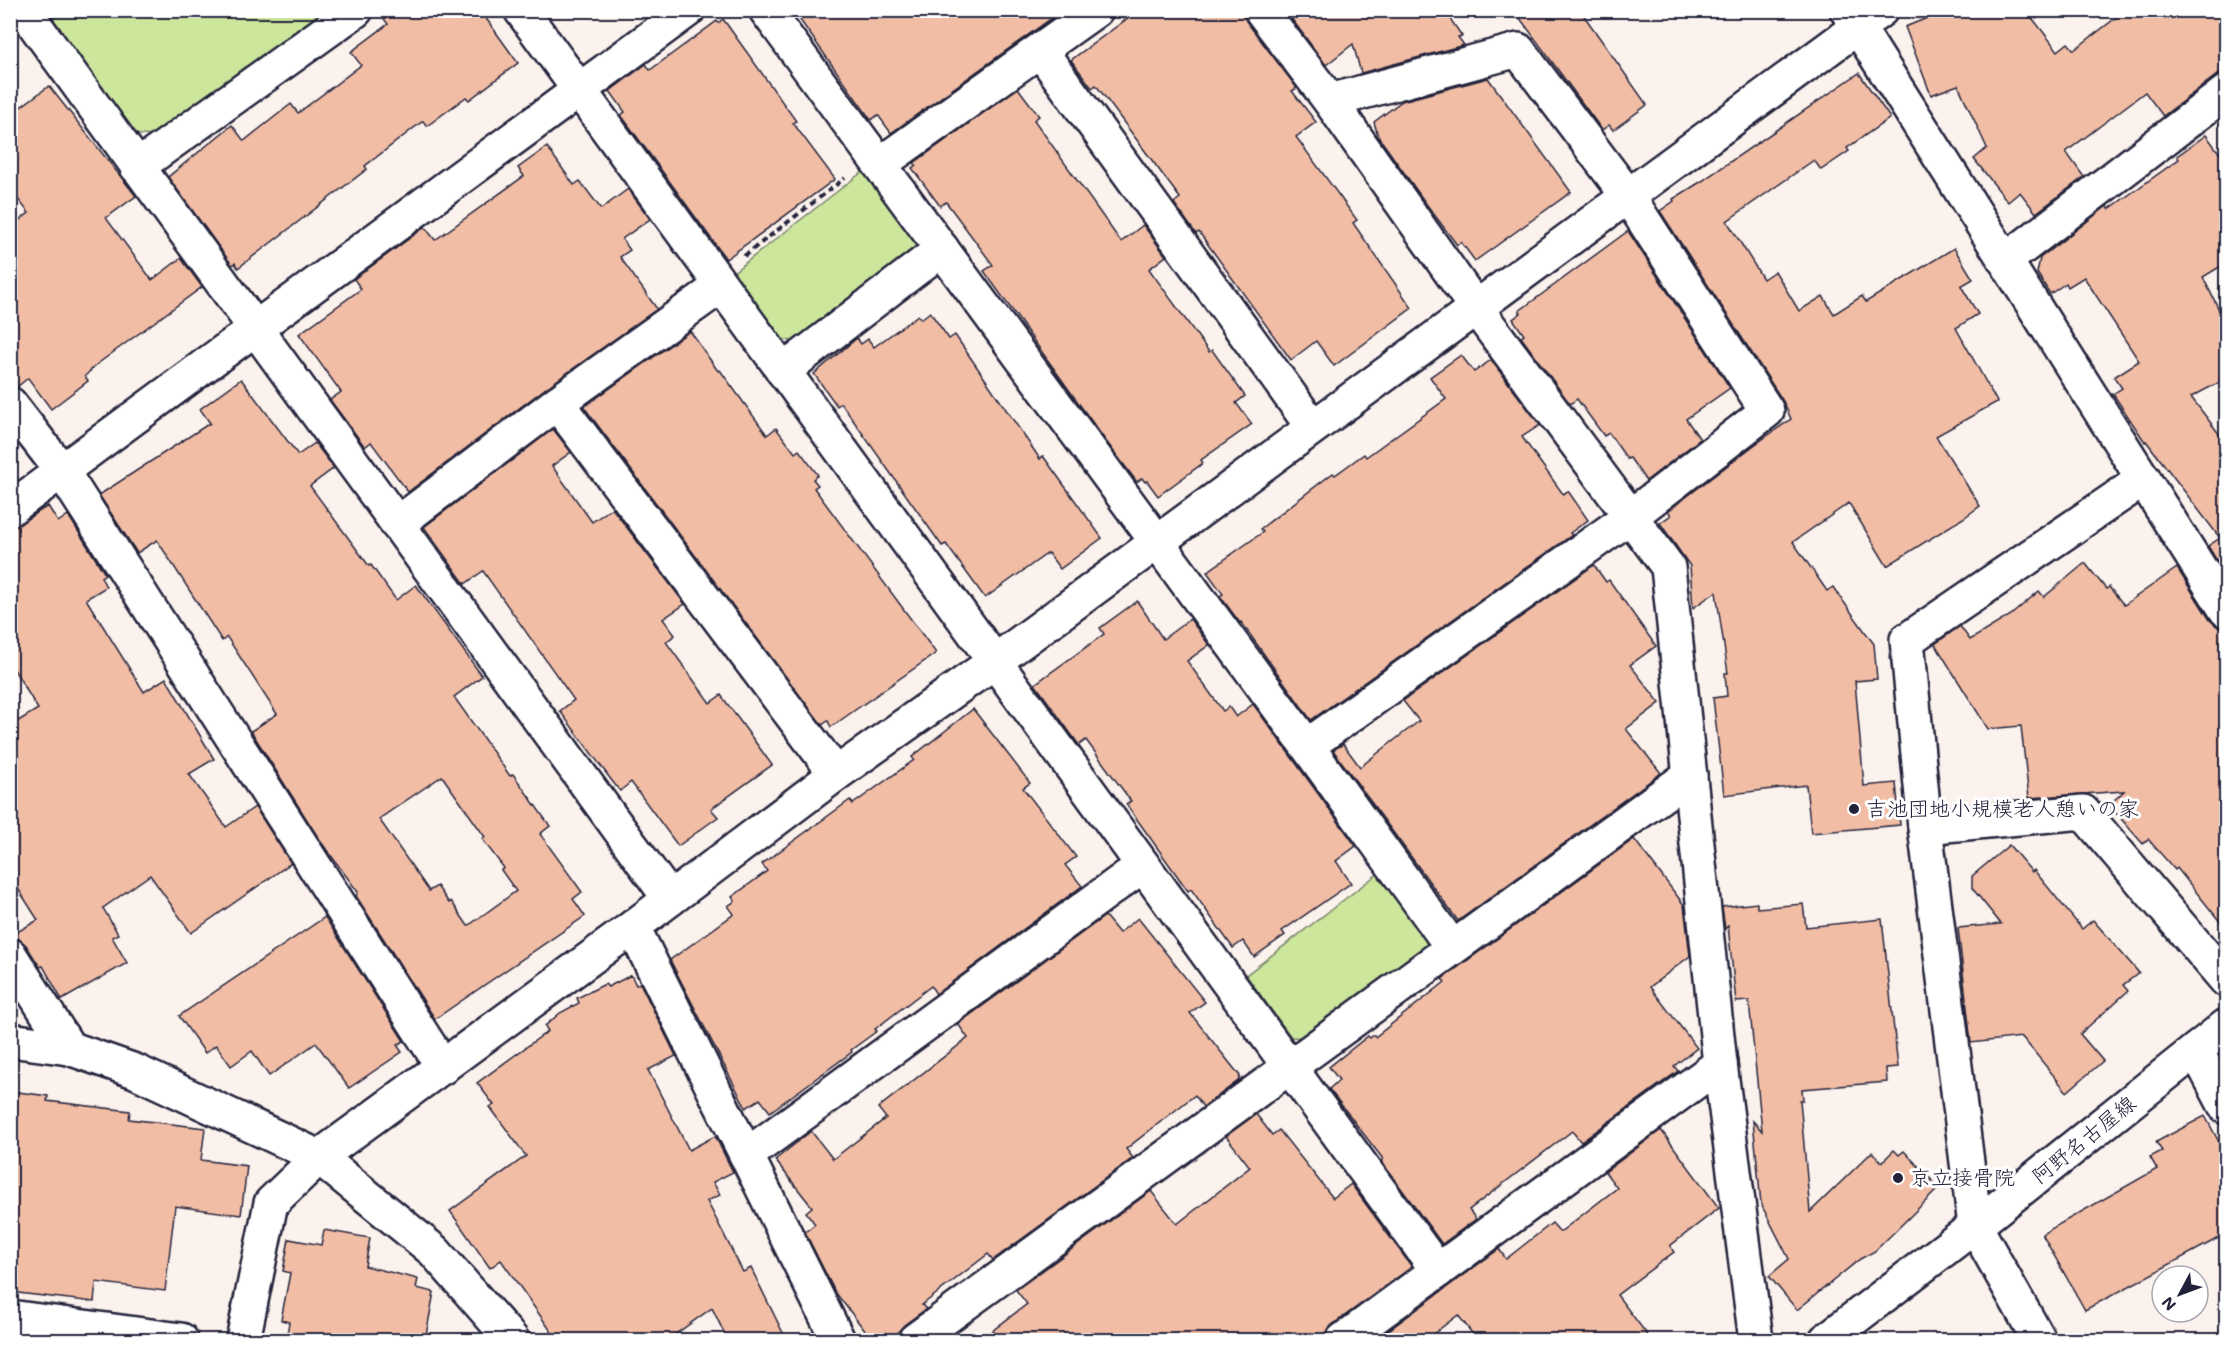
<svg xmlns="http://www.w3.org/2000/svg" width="2237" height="1351" viewBox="0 0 2237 1351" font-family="Mali,'Klee One',sans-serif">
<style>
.green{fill:#cce69c;stroke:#77846c;stroke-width:1.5}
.building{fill:#f2bda5;stroke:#22223b;stroke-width:1.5;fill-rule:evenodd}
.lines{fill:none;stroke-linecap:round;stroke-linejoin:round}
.minor-casing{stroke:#22223b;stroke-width:38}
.secondary-casing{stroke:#22223b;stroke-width:38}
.path{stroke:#22223b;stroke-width:4;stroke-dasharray:6 4.5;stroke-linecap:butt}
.minor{stroke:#fff;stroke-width:33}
.secondary{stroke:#fff;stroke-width:33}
.poi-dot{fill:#22223b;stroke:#fff;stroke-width:2}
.labels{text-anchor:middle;stroke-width:6;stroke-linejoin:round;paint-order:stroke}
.poi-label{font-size:21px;fill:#22223b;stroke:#fff;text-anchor:start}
.street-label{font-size:21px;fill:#22223b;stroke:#fff}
</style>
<rect width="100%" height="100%" fill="#fcf2ed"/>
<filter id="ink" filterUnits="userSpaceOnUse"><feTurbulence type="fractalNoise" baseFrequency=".0167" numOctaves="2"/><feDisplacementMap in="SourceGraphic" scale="12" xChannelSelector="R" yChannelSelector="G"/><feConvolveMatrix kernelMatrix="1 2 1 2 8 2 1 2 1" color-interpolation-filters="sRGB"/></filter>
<g filter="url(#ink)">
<!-- green -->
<g class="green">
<polygon points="48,11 327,11 151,136 132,134"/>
<polygon points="866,169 917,240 914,255 801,343 781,339 731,274"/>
<polygon points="1380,872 1425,933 1427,952 1307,1038 1291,1037 1246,975"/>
</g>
<!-- building -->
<g class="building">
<polygon points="377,10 480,10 518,63 469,100 466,97 427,126 423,121 365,166 367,169 238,268 235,263 232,265 168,177 232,125 244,141 291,104 298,113 361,65 351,52 388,24"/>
<polygon points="793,10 1063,10 891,133 878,115 871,120"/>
<polygon points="1139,10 1243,10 1246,21 1297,88 1292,91 1316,122 1296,137 1357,220 1353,223 1412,308 1334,366 1316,341 1291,360 1199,232 1196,234 1174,203 1180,198 1096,85 1092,88 1071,60"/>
<polygon points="1285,10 1444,10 1462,36 1458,37 1464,45 1361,73 1353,44 1326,65"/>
<polygon points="1514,10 1580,10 1647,105 1613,130 1609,125 1602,130"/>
<polygon points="1947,10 2026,10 2058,51 2068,43 2074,50 2126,10 2226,10 2226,68 2163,116 2145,92 2112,117 2066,152 2084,177 2036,213 2020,192 2008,202 1974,159 1987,148 1958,85 1931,95 1905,27"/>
<polygon points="723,19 796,121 793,123 835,179 726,259 621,115 625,112 610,91 646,64 650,70 717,21 718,23"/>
<polygon points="1859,73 1890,118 1847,148 1849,151 1821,170 1814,160 1727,221 1763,279 1775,271 1799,311 1823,296 1834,314 1862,296 1866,302 1954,248 1973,279 1961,286 1978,314 1956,328 1997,402 1936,436 1980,506 1965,517 1887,566 1849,503 1793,542 1827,591 1833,587 1874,644 1877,679 1855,681 1864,786 1896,783 1900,825 1811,833 1806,785 1724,795 1713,698 1727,696 1725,673 1728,673 1716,592 1693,608 1690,566 1660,523 1671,515 1668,511 1753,446 1791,419 1783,401 1660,211 1674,201 1673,199 1702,181"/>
<polygon points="1488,78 1571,192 1475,261 1461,242 1457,245 1427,205 1378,136 1374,122 1402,101"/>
<polygon points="49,86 136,196 106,218 152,280 181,258 202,287 96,365 85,376 88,381 51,409 28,378 17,387 10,386 10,227 29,213 10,189 10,115"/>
<polygon points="1018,88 1039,116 1034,120 1121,242 1143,225 1166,256 1149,269 1209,352 1212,350 1245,396 1236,403 1252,424 1201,460 1203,463 1158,496 1147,481 1145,482 1142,478 1137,482 1105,440 984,271 993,265 946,202 940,206 912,168 916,165 914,163"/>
<polygon points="2206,135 2226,162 2226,263 2203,277 2226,324 2226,379 2191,397 2226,443 2226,576 2208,546 2220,538 2146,441 2145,442 2113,394 2122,388 2114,377 2139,361 2084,277 2068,287 2066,283 2050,294 2037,273 2040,258 2107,206 2109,209 2179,159 2177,156"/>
<polygon points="547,147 574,185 580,181 601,209 628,189 650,219 622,239 630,250 620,257 657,309 546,388 408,492 371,442 365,447 330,400 341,392 299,334 361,289 354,279 425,227 435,240 524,176 518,168"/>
<polygon points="1628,231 1730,388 1686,419 1700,439 1646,481 1630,458 1627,459 1609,433 1604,436 1577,399 1570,404 1521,337 1524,335 1513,319 1521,313 1519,311"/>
<polygon points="930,312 949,339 955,335 1040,459 1043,456 1102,538 1060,569 1048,553 985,598 946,544 942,546 841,403 837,406 814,374 857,338 861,344 868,339 874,347 918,315 921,319"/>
<polygon points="690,331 718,371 720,370 767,435 776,428 795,453 799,450 818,475 813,479 818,485 814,488 936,653 831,727 828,721 822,725 584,407"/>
<polygon points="1461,355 1474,372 1491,360 1540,425 1522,437 1563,494 1568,491 1588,520 1570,533 1572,535 1311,720 1241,622 1240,623 1220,596 1223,594 1207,572 1263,532 1260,529 1333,473 1335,475 1364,454 1366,457 1446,399 1430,377"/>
<path d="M241,379L298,455L315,443L334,468L310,486L369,566L371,565L396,600L416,585L482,676L454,697L510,776L513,774L550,826L540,834L582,892L573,899L585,916L435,1019L356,896L358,892L321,842L251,731L277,714L227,637L222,641L157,540L137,553L99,495L210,423L200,409ZM442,776L485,837L482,839L504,868L501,870L516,891L468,926L451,901L449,903L437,886L429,891L379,819Z"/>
<polygon points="553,429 571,452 552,466 592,522 612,508 685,604 663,619 675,635 666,642 710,703 721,695 772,765 711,809 718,817 678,846 631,782 620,791 612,781 560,711 574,700 483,571 465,584 424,527"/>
<polygon points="48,506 58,522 68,515 105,574 101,577 106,587 86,599 144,692 166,678 214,759 189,774 226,827 255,807 291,863 191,933 150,875 103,908 118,934 112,937 127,963 62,1000 43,966 40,967 26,945 19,939 10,936 38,920 10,876 10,726 38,709 10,663 10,529"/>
<polygon points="2085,563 2106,589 2109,587 2124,605 2177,568 2210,620 2218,627 2226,629 2226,929 2177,868 2175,870 2148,839 2143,844 2109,805 2124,791 2029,798 2021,726 1988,729 1935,644 1960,626 1970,640 2011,615 2039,591 2044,597"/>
<polygon points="1594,565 1606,582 1609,580 1656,646 1630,665 1660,703 1626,729 1661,773 1458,921 1333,750 1343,744 1360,767 1419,721 1403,701"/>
<polygon points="1137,601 1163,639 1190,619 1209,645 1187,661 1223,711 1229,707 1236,717 1253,704 1356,846 1336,861 1351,883 1282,931 1285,935 1254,957 1243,941 1233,948 1191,889 1188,891 1126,804 1131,801 1086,740 1079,745 1035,684 1104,634 1100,628"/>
<polygon points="973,709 1030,783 1023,788 1076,857 1065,865 1082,886 936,994 931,986 875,1029 877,1031 851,1050 852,1052 770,1112 760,1099 746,1108 670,960 734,914 728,906 735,901 732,897 767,871 762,864 850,800 853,804 914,760 912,757"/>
<polygon points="1634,839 1684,905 1690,956 1650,987 1697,1048 1674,1066 1678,1071 1581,1142 1572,1131 1469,1210 1476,1219 1442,1244 1381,1161 1383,1159 1329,1089 1339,1080 1329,1067 1368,1036 1370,1038 1374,1035 1375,1037 1445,982 1442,979"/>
<polygon points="2009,845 2032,872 2034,870 2082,929 2093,920 2139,973 2123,985 2128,991 2080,1034 2103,1061 2067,1092 2022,1037 1971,1043 1958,928 2001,924 1972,888 1972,876"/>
<polygon points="1757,903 1757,908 1803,904 1806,927 1882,919 1898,1067 1886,1068 1887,1082 1802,1089 1803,1100 1800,1100 1810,1212 1872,1152 1882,1162 1894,1150 1899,1155 1904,1151 1939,1188 1875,1251 1860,1259 1797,1310 1769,1276 1789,1259 1761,1204 1753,1121 1762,1131 1749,1001 1736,1002 1728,926 1725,929 1722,907"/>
<polygon points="1105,916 1119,933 1138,918 1205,1002 1190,1013 1240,1076 1238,1081 1203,1107 1195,1095 1126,1149 1133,1158 993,1260 988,1254 922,1305 926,1309 904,1325 898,1332 897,1341 873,1341 835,1292 805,1232 815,1224 806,1212 812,1207 775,1160 811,1131 833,1159 886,1118 878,1108 968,1038 958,1024"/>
<polygon points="325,917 404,1041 397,1045 402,1052 349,1088 316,1043 269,1076 252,1051 231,1066 216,1045 205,1053 179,1016"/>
<polygon points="631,975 636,985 640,983 676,1056 648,1070 689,1150 715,1136 733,1172 713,1182 720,1195 707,1201 743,1272 751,1268 787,1341 728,1341 712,1308 666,1341 558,1341 501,1260 490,1268 450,1211 526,1156 490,1107 494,1105 477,1083 548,1031 545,1026 560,1013 579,1003 577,998 605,984 608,987"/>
<polygon points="10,1091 48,1096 47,1101 130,1111 129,1119 205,1128 201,1160 247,1166 241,1215 175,1206 165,1291 96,1282 94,1302 10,1292"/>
<polygon points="1256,1114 1272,1135 1279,1130 1333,1198 1351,1184 1412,1267 1332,1325 1326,1332 1325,1341 1296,1341 1291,1334 1282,1341 979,1341 1027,1304 1016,1290 1151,1191 1177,1224 1250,1167 1226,1136"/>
<polygon points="2205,1116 2226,1155 2226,1234 2085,1310 2042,1234 2157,1169 2150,1157 2162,1151 2156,1142"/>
<polygon points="1661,1130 1719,1208 1670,1246 1674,1252 1617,1295 1652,1341 1478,1341 1458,1315 1424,1341 1374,1341 1499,1249 1506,1259 1552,1223 1560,1232 1617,1188 1605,1172"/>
<polygon points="324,1230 370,1238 365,1266 418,1279 416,1288 434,1292 425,1341 286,1341 289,1322 281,1320 290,1273 283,1271 289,1239 321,1245"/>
</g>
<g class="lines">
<defs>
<g id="minor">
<polyline points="24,10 670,899"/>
<polyline points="521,10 1438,1271"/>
<polyline points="766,10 1307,746 1452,947"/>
<polyline points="1261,10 1330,101 1476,308 1668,567 1720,1064 1756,1340"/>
<polyline points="1847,10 2226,610"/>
<polyline points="1040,50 1312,426"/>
<polyline points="880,164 1096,10"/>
<polyline points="137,167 356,10"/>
<polyline points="2006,260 2226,92"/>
<polyline points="783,371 942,249"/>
<polyline points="557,403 836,774"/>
<polyline points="10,404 62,471 443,1067"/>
<polyline points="10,509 688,10"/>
<polyline points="397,524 557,403 721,286"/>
<polyline points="1307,746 1631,516 1767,411 1628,196 1518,50 1330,101"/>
<polyline points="1925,827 2083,812 2226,980"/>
<polyline points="633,927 838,1340"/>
<polyline points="10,955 69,1048"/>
<polyline points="10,1040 69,1048 135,1071 319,1157 434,1251 512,1340"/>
<polyline points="2196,1050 2226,1107"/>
<polyline points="747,1155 1142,866"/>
<polyline points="10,1317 181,1340"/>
<polyline points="243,1340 271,1203 319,1157 633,927 836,774 994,662 1881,10"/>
<polyline points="915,1340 1690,775"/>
<polyline points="1343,1340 1720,1064"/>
<polyline points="2039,1340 1975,1226 1925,827 1907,640 2144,479"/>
</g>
<polyline id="secondary" points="1826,1340 1975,1226 2226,1026"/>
</defs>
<!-- minor casing -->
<use href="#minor" class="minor-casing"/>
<!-- secondary casing -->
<use href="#secondary" class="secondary-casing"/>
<!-- path -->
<polyline class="path" points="744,256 845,178"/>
<!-- minor -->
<use href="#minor" class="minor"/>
<!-- secondary -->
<use href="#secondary" class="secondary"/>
</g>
</g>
<!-- markers -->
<g class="poi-dot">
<circle cx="1854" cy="809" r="6"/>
<circle cx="1898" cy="1178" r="6"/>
</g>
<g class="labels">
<!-- poi labels -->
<g class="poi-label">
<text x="1866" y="816">吉池団地小規模老人憩いの家</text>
<text x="1910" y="1185">京立接骨院</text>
</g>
<!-- street labels -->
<g class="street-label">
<text transform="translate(2084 1140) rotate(-39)" y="7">阿野名古屋線</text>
</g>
</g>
<!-- margin -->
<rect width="2237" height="1351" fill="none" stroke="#fff" stroke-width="36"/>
<rect x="18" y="18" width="2201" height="1315" fill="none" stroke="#22223b" stroke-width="2" filter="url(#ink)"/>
<!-- north arrow -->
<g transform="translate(2180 1294) rotate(229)"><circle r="28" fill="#ffffff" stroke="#a7a7b1" stroke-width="1.5"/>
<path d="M0-4.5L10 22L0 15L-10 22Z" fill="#22223b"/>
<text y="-9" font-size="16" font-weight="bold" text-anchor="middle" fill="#22223b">N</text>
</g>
</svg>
